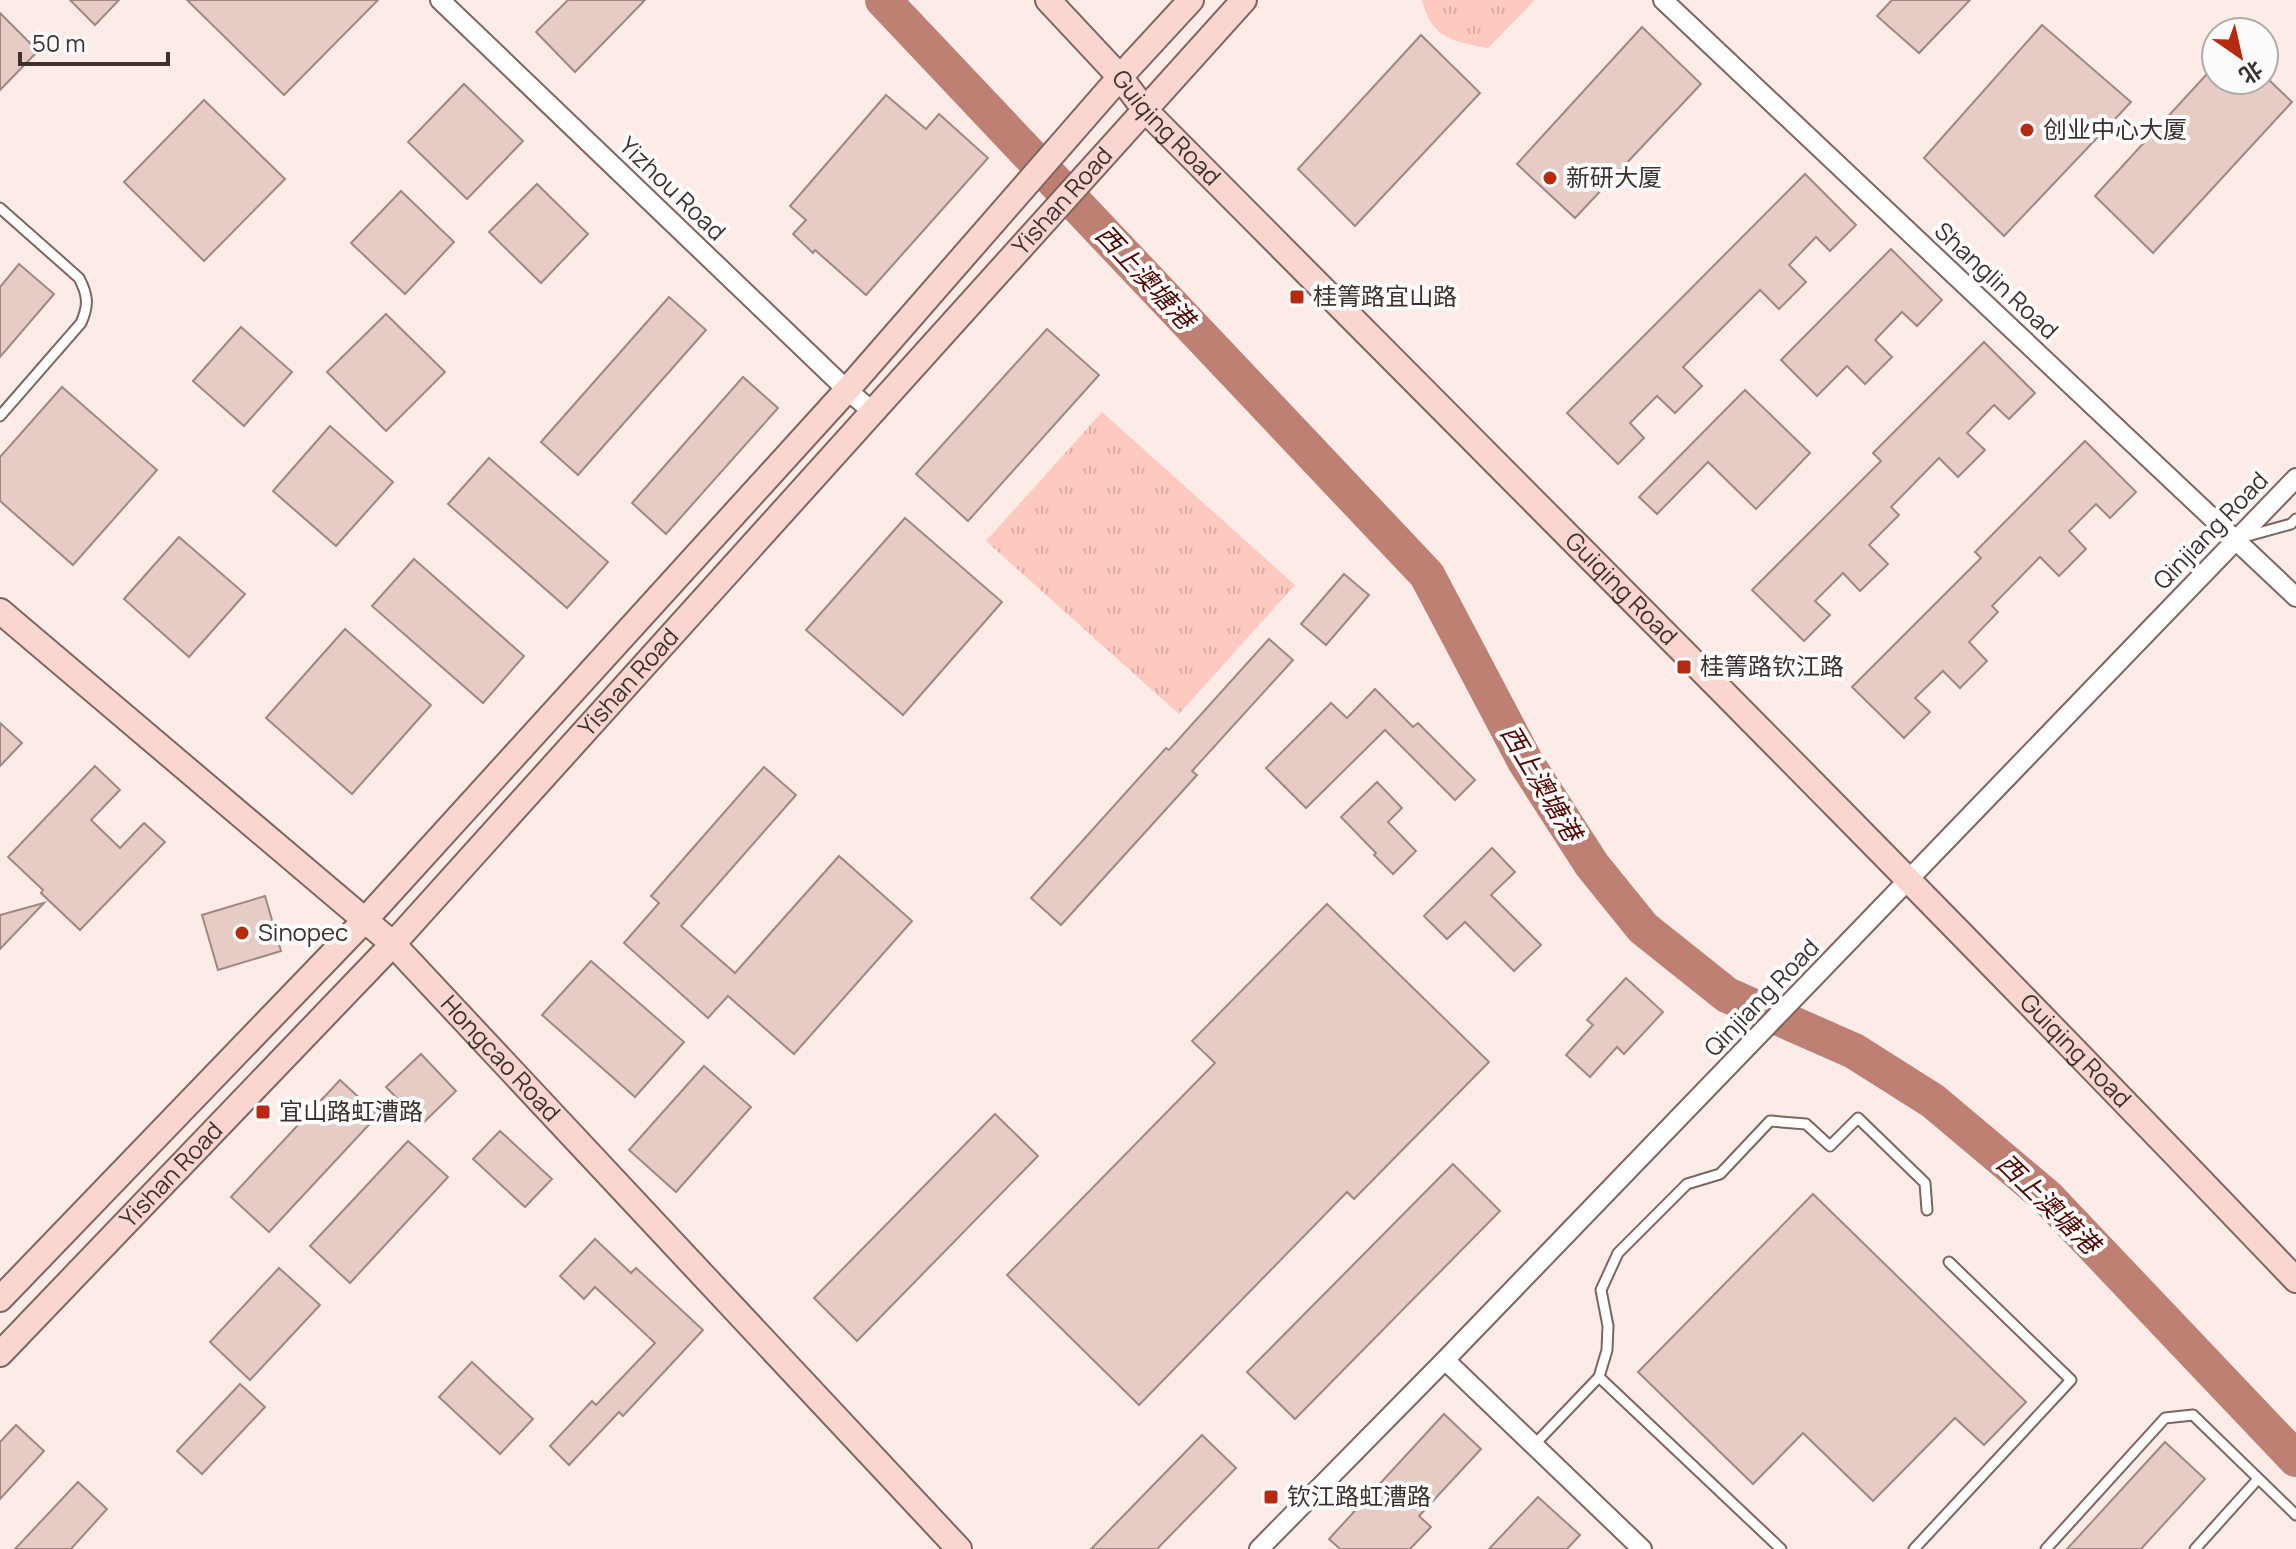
<svg xmlns="http://www.w3.org/2000/svg" width="2296" height="1549" viewBox="0 0 2296 1549" font-family="Manrope,'Noto Sans SC',sans-serif">
<style>
.grass{fill:url(#grass-tufts)}
.lines{fill:none;stroke-linecap:round;stroke-linejoin:round}
.river{stroke:#bd8073;stroke-width:36}
.building{fill:#e7cbc5;stroke:#a18781;stroke-width:2}
.lane-casing{stroke:#7e6560;stroke-width:13}
.street-casing{stroke:#7e6560;stroke-width:22}
.secondary-casing{stroke:#7e6560;stroke-width:28}
.lane{stroke:#fff;stroke-width:9}
.street{stroke:#fff;stroke-width:18}
.secondary{stroke:#fbd6d0;stroke-width:24}
.poi-dot{fill:#b62a12;stroke:#fcfcfc;stroke-width:3}
.labels{text-anchor:middle;stroke-width:8;stroke-linejoin:round;paint-order:stroke}
.street-label{font-size:24px;fill:#3c312e;stroke:#fcfcfc}
.poi-label{font-size:24px;fill:#3c312e;stroke:#fcfcfc;text-anchor:start}
.water-label{font-size:26px;font-style:italic;fill:#530700;stroke:#fcfcfc}
</style>
<defs>
<pattern id="grass-tufts" width="24" height="20" patternUnits="userSpaceOnUse" patternTransform="scale(2)"><rect width="24" height="20" fill="#fec9be"/><path d="M3 7l-1-3M5 7V3M7 7l1-3M15 17l-1-3M17 17v-4M19 17l1-3" fill="none" stroke="#dbada4"/></pattern>
</defs>
<rect width="100%" height="100%" fill="#fcebe7"/>
<!-- grass -->
<g class="grass">
<path d="M1422,0H1535L1488,48C1453,42 1431,38 1422,0Z"/>
<polygon points="1102,412 1295,585 1179,714 986,541"/>
</g>
<g class="lines">
<!-- river -->
<polyline class="river" points="883,0 1427,575 1525,761 1592,865 1643,928 1727,995 1854,1051 1933,1101 2047,1197 2296,1459"/>
</g>
<!-- building -->
<g class="building">
<polygon points="70,0 119,0 95,25"/>
<polygon points="187,0 378,0 284,95"/>
<polygon points="568,0 645,0 575,72 536,32"/>
<polygon points="1892,0 1970,0 1919,53 1877,16"/>
<polygon points="0,13 38,51 0,90"/>
<polygon points="2042,25 2131,102 2004,236 1924,158"/>
<polygon points="1642,27 1701,84 1575,218 1517,164"/>
<polygon points="1421,35 1480,93 1355,226 1298,169"/>
<polygon points="2216,64 2216,80 2269,80 2292,102 2153,253 2095,196"/>
<polygon points="464,84 523,141 467,199 408,142"/>
<polygon points="886,95 926,129 939,114 988,158 866,295 815,250 813,253 793,234 806,220 790,206"/>
<polygon points="204,100 285,179 204,261 124,182"/>
<polygon points="1805,174 1856,225 1830,251 1816,237 1789,265 1806,282 1779,309 1760,290 1683,367 1702,386 1675,413 1657,396 1630,423 1644,438 1618,464 1567,413"/>
<polygon points="537,184 588,234 541,283 489,232"/>
<polygon points="401,191 454,242 405,294 351,243"/>
<polygon points="1891,249 1942,300 1917,326 1902,312 1875,340 1892,357 1865,384 1847,366 1817,396 1781,360"/>
<polygon points="19,264 54,294 0,357 0,287"/>
<polygon points="669,297 706,330 578,475 541,442"/>
<polygon points="386,314 445,372 386,431 327,372"/>
<polygon points="241,327 292,372 244,426 193,381"/>
<polygon points="1047,329 1099,375 968,521 916,474"/>
<polygon points="1984,342 2035,393 2009,419 1994,405 1967,433 1985,450 1958,477 1939,458 1891,507 1899,515 1869,545 1888,564 1860,591 1843,573 1815,601 1830,615 1804,641 1752,590 1881,461 1873,453"/>
<polygon points="743,377 778,408 666,534 632,503"/>
<polygon points="62,387 157,470 73,565 0,501 0,457"/>
<polygon points="1745,390 1810,453 1756,509 1708,462 1657,514 1639,497"/>
<polygon points="330,426 393,482 336,546 273,491"/>
<polygon points="2085,441 2136,492 2110,518 2096,504 2069,531 2086,549 2059,576 2040,557 1992,606 1998,612 1969,642 1987,661 1960,688 1943,671 1915,698 1930,712 1904,738 1852,687 1981,558 1975,552"/>
<polygon points="489,458 608,562 567,608 448,504"/>
<polygon points="905,518 1002,602 903,715 806,630"/>
<polygon points="179,537 245,594 189,657 124,599"/>
<polygon points="414,559 524,656 483,703 372,606"/>
<polygon points="1344,574 1369,595 1326,645 1301,624"/>
<polygon points="345,629 431,705 352,794 266,718"/>
<polygon points="1269,639 1293,660 1192,771 1197,775 1061,925 1031,898 1166,748 1169,750"/>
<polygon points="1375,689 1413,727 1418,723 1475,780 1455,800 1385,730 1306,808 1266,768 1331,703 1347,718"/>
<polygon points="0,723 22,743 0,766"/>
<polygon points="95,766 120,790 91,820 120,848 144,823 165,842 80,930 41,893 43,890 8,857"/>
<polygon points="764,767 796,795 681,926 735,973 839,856 912,921 794,1054 728,996 708,1018 624,943 659,903 651,896"/>
<polygon points="1377,782 1402,808 1388,822 1416,851 1393,874 1374,855 1376,853 1341,817"/>
<polygon points="1492,848 1515,872 1491,895 1541,945 1514,971 1465,922 1447,939 1424,916"/>
<polygon points="265,896 281,951 218,970 202,915"/>
<polygon points="44,903 0,949 0,915"/>
<polygon points="1327,904 1489,1062 1354,1199 1347,1192 1139,1405 1007,1275 1215,1063 1192,1041"/>
<polygon points="591,961 684,1042 635,1097 542,1015"/>
<polygon points="1626,978 1663,1012 1624,1054 1617,1047 1590,1077 1566,1055 1593,1025 1587,1020"/>
<polygon points="421,1054 456,1091 422,1124 386,1087"/>
<polygon points="704,1066 751,1107 676,1192 629,1150"/>
<polygon points="340,1080 378,1115 269,1232 231,1197"/>
<polygon points="995,1114 1038,1156 857,1341 814,1298"/>
<polygon points="500,1131 552,1179 525,1207 473,1159"/>
<polygon points="408,1141 448,1177 350,1283 310,1246"/>
<polygon points="1453,1164 1500,1211 1295,1419 1247,1372"/>
<polygon points="1813,1194 2026,1402 1984,1445 1955,1418 1873,1501 1803,1433 1753,1484 1638,1372"/>
<polygon points="595,1239 631,1273 636,1268 703,1330 623,1416 619,1412 569,1465 550,1446 592,1401 596,1405 655,1343 595,1287 584,1299 560,1276"/>
<polygon points="279,1268 320,1305 250,1380 210,1342"/>
<polygon points="472,1362 533,1419 500,1454 439,1397"/>
<polygon points="240,1384 265,1407 202,1474 177,1451"/>
<polygon points="1444,1414 1481,1449 1419,1516 1431,1527 1410,1549 1340,1549 1329,1539"/>
<polygon points="16,1425 44,1451 0,1499 0,1442"/>
<polygon points="1202,1435 1236,1468 1157,1549 1091,1549"/>
<polygon points="2165,1442 2205,1479 2141,1549 2067,1549"/>
<polygon points="78,1482 107,1509 71,1549 15,1549"/>
<polygon points="1538,1497 1580,1535 1567,1549 1489,1549"/>
</g>
<g class="lines">
<defs>
<g id="lane">
<path d="M0,208L79,278C88,295 89,305 81,323L0,416"/>
<polyline points="2244,537 2291,524 2296,519"/>
<polyline points="1534,1445 1599,1377"/>
<polyline points="1781,1549 1599,1377 1607,1350 1608,1326 1601,1290 1618,1253 1687,1184 1720,1174 1770,1121 1806,1124 1830,1146 1858,1118 1925,1183 1927,1210"/>
<polyline points="1914,1549 2071,1380 1949,1262"/>
<polyline points="2046,1549 2165,1418 2193,1415 2296,1515"/>
<polyline points="2195,1549 2258,1479"/>
</g>
<g id="street">
<polyline points="440,0 847,390 872,411"/>
<polyline points="1663,0 2296,597"/>
<polyline points="1445,1360 1642,1549"/>
<polyline points="1259,1549 1445,1360 2296,478"/>
</g>
<g id="secondary">
<path id="s1" d="M1048,0L1120,77L1145,110C1530,498 1918,884 2296,1280"/>
<path id="s2" d="M0,611L393,944L959,1549"/>
<polyline points="0,1299 365,920 847,390 1120,77 1191,0"/>
<path id="s3" d="M0,1354L393,944L1244,0"/>
</g>
</defs>
<!-- lane casing -->
<use href="#lane" class="lane-casing"/>
<!-- street casing -->
<use href="#street" class="street-casing"/>
<!-- secondary casing -->
<use href="#secondary" class="secondary-casing"/>
<!-- lane -->
<use href="#lane" class="lane"/>
<!-- street -->
<use href="#street" class="street"/>
<!-- secondary -->
<use href="#secondary" class="secondary"/>
</g>
<!-- markers -->
<g class="poi-dot">
<circle cx="2027" cy="130" r="8"/>
<circle cx="1550" cy="178" r="8"/>
<rect x="1289" y="289" width="16" height="16" rx="4"/>
<rect x="1676" y="659" width="16" height="16" rx="4"/>
<circle cx="242" cy="933" r="8"/>
<rect x="255" y="1104" width="16" height="16" rx="4"/>
<rect x="1263" y="1489" width="16" height="16" rx="4"/>
</g>
<g class="labels">
<!-- street labels -->
<g class="street-label">
<text dy="8" stroke="none"><textPath href="#s1" startOffset="174">Guiqing Road</textPath></text>
<text transform="translate(672 189) rotate(44)" y="8">Yizhou Road</text>
<text dy="8" stroke="none"><textPath href="#s3" startOffset="1568">Yishan Road</textPath></text>
<text transform="translate(1996 281) rotate(43)" y="8">Shanglin Road</text>
<text transform="translate(2211 531) rotate(-46)" y="8">Qinjiang Road</text>
<text dy="8" stroke="none"><textPath href="#s1" startOffset="822">Guiqing Road</textPath></text>
<text dy="8" stroke="none"><textPath href="#s3" startOffset="920">Yishan Road</textPath></text>
<text transform="translate(1762 998) rotate(-46)" y="8">Qinjiang Road</text>
<text dy="8" stroke="none"><textPath href="#s1" startOffset="1470">Guiqing Road</textPath></text>
<text dy="8" stroke="none"><textPath href="#s2" startOffset="672">Hongcao Road</textPath></text>
<text dy="8" stroke="none"><textPath href="#s3" startOffset="248">Yishan Road</textPath></text>
</g>
<!-- poi labels -->
<g class="poi-label">
<text x="2043" y="138">创业中心大厦</text>
<text x="1566" y="186">新研大厦</text>
<text x="1313" y="305">桂箐路宜山路</text>
<text x="1700" y="675">桂箐路钦江路</text>
<text x="258" y="941">Sinopec</text>
<text x="279" y="1120">宜山路虹漕路</text>
<text x="1287" y="1505">钦江路虹漕路</text>
</g>
<!-- water labels -->
<g class="water-label">
<text transform="translate(1145 277) rotate(47)" y="9">西上澳塘港</text>
<text transform="translate(1541 783) rotate(59)" y="9">西上澳塘港</text>
<text transform="translate(2048 1204) rotate(44)" y="9">西上澳塘港</text>
</g>
</g>
<!-- north arrow -->
<g transform="translate(2240 56) rotate(146)"><circle r="38" fill="#fcfcfc" stroke="#afabaa" stroke-width="2"/>
<path d="M0-6L14 30L0 20L-14 30Z" fill="#b62a12"/>
<text y="-12" font-size="22" font-weight="bold" text-anchor="middle" fill="#3c312e">北</text>
</g>
<!-- scale -->
<path d="M20 52v12h148v-12" fill="none" stroke="#3c312e" stroke-width="4"/>
<text x="32" y="52" font-size="24" fill="#3c312e" stroke="#fcfcfc" stroke-width="6" paint-order="stroke">50 m</text>
</svg>
